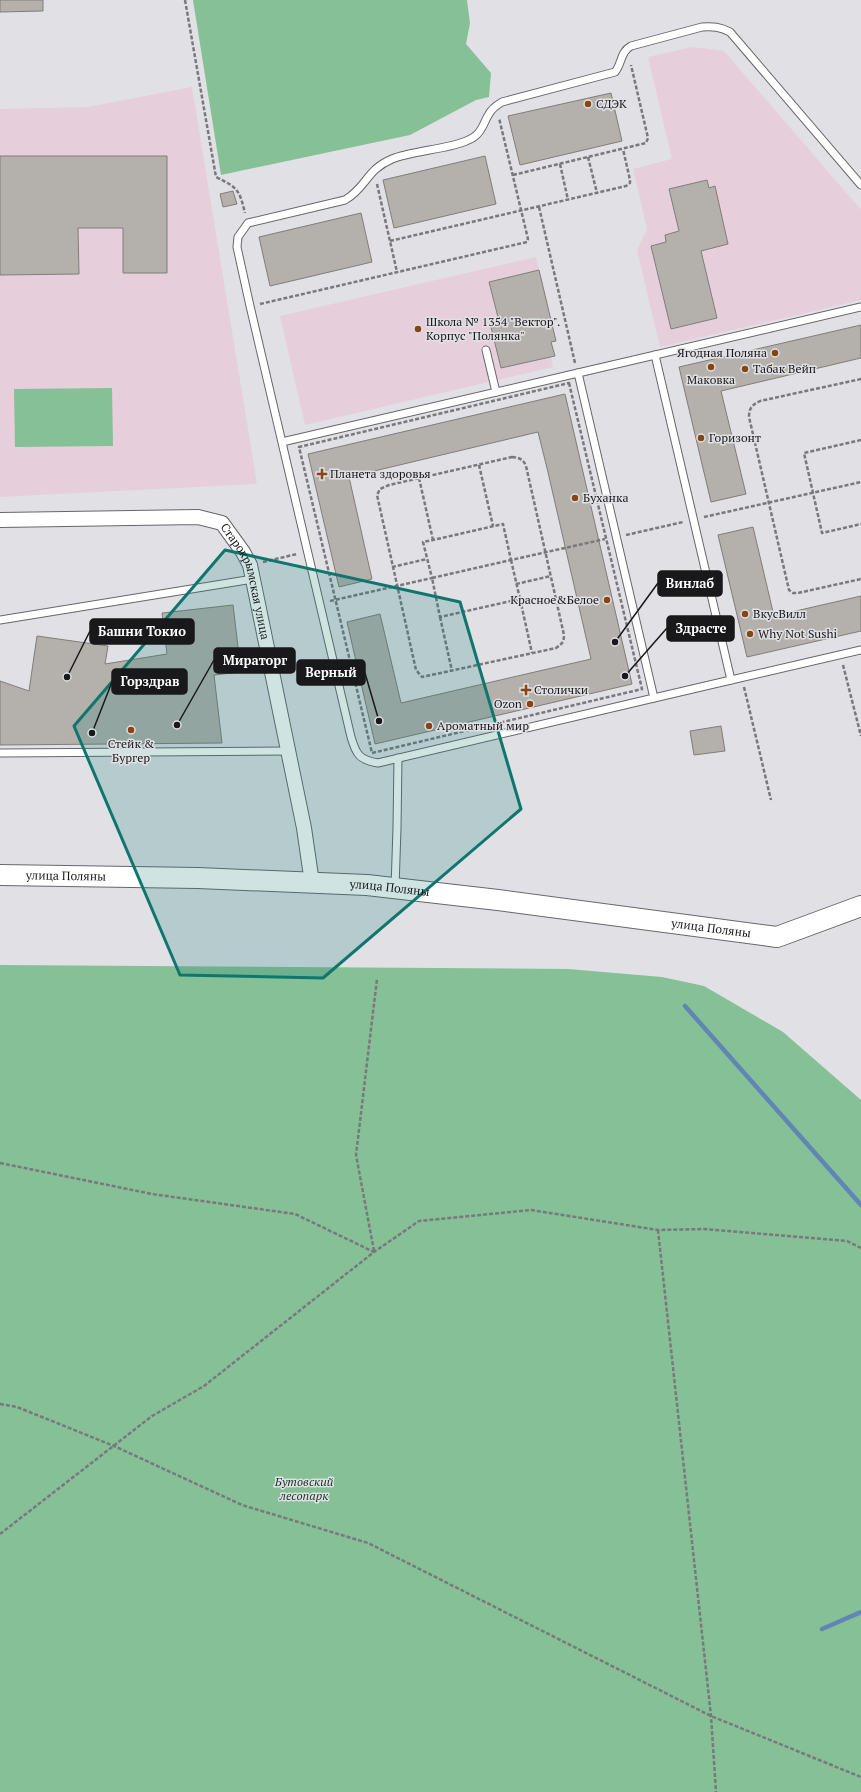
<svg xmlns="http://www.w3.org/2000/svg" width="861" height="1792" viewBox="0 0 861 1792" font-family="'PT Serif',serif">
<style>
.education{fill:#e6cfdb}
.green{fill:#85c097}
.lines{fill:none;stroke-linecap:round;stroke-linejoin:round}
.stream{stroke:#6086b5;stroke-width:4.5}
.building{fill:#b4b1ad;stroke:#807d79}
.service-casing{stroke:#67676b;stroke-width:9}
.minor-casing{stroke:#67676b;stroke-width:16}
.secondary-casing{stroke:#67676b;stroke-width:22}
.path{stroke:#79797c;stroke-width:2.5;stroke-dasharray:4 2;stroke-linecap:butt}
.service{stroke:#fff;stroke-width:7}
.minor{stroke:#fff;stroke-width:14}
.secondary{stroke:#fff;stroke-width:20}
.marked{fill:#0f766e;fill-opacity:0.2;stroke:#0f766e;stroke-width:3;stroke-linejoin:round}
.poi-dot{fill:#864511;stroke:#e0e0e5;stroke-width:1.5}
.labels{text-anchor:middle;stroke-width:3;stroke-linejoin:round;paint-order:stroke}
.poi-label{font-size:12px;fill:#19191b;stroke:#e0e0e5;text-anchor:start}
.street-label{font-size:12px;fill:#19191b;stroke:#e0e0e5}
.park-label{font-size:12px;font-style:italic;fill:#143821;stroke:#e0e0e5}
.leader{fill:none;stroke:#19191b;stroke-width:1.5}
.callout-dot{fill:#19191b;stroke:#e0e0e5;stroke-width:1.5}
.callout{fill:#19191b;stroke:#19191b;stroke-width:1.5}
.callout-label{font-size:13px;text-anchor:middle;font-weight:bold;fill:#fff}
</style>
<rect width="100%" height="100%" fill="#e0e0e5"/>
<!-- education -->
<g class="education">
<polygon points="692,47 724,51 861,210 861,300 660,347 637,250 647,229 633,169 672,159 648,57"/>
<polygon points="192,87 257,484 0,497 0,109 88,107"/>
<polygon points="536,257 556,341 551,342 555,356 551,357 553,367 305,425 280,316"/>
</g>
<!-- green -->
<g class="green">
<polygon points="193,0 467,0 470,23 466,44 491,73 489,97 476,100 410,135 221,175"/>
<polygon points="112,388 113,446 15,447 14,389"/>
<polygon points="0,965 568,969 662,977 704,986 783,1032 861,1100 861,1792 0,1792"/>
</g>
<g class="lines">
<!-- stream -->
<g class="stream">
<polyline points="685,1006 861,1205"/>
<polyline points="822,1629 861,1612"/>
</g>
</g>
<!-- building -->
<g class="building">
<polygon points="0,0 43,0 43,11 0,12"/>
<polygon points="611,93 622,141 520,165 508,116"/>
<polygon points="0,156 167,156 167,273 123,273 123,228 78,228 79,274 0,275"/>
<polygon points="485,156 496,204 394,228 383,180"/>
<polygon points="707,180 709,188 715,186 728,244 701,251 717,318 671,329 651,246 666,242 665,235 679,231 669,189"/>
<polygon points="233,191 237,204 223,207 220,194"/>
<polygon points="361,213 372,262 270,286 259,237"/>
<polygon points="539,270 556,341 551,342 555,356 501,368 490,323 499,321 489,282"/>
<polygon points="861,325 861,358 721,391 746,494 711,502 679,367"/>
<polygon points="565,394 632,684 375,744 347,622 380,614 401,703 591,659 547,468 538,432 349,477 372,579 339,587 308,454"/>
<polygon points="753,527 774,616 861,596 861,631 747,657 718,535"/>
<polygon points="233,605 241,672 214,675 222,743 0,745 0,681 29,691 37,636 108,646 105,664 167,654 162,613"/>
<polygon points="721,726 725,751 694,755 690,731"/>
</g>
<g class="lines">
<defs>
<g id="service">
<polyline points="486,350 496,392"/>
<polyline points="655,355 731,680 861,650"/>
<polyline points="578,373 861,307"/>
<path d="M282,442L578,373L654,698L378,763C359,760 356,754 351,737L250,306L237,247L238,237L248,223L345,200C367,187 366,170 392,159C414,150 456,149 474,137C483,131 484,121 489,114C492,108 497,105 502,102L615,72C622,64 620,52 631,46L702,27C713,26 720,27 730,32L861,185"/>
<polyline points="0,620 253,579"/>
<polyline points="654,698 731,680"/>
<polyline points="0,753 288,751"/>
<polyline points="395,888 397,828 398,758"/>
</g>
<g id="minor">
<path id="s1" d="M0,520L198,517L222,523L243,552L250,565L304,828L312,883"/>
</g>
<g id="secondary">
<path id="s2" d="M0,875L198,878L367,885L498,900L777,937L861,906"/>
</g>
</defs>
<!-- service casing -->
<use href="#service" class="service-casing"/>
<!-- minor casing -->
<use href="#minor" class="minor-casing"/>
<!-- secondary casing -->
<use href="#secondary" class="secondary-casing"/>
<!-- path -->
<g class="path">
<path d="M185,0L216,177C238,188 239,189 245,213"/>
<polyline points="588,157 597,193"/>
<polyline points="560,164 568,200"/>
<polyline points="513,175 646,143 648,138 631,65"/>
<polyline points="377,184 397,272"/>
<polyline points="539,207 575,363"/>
<polyline points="390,241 626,186 630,183 630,180 623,149"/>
<polyline points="260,304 527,242 528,239 499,118"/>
<path d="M861,379L760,401C752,405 749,408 749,417L789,590L793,593H798L861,579"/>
<polygon points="569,383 642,689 372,753 299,447"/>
<polyline points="861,440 804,453 822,533 861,524"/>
<path d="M512,457C520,458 523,459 526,466L564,635C564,642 562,644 556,648L422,677L416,670L377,495L380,489L389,485Z"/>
<polyline points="479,465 493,526"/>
<polyline points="419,478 433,540"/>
<polyline points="704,517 861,482"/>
<polyline points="626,535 683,522"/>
<polygon points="511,560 520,599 440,617 432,578"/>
<polyline points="263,562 297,554"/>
<polyline points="392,567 427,559"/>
<polyline points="516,584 551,576"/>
<polyline points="520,599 532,653"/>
<polyline points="330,601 432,578 423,542 433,540 503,524 511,560 605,539"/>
<polyline points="440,617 452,671"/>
<polyline points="843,665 861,736"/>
<polyline points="744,687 771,800"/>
<polyline points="0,1163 152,1194 295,1214 374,1252"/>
<polyline points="658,1230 711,1716 716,1792"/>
<polyline points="374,1251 356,1155 377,979"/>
<polyline points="0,1404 17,1407 114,1446 242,1505 368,1543 711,1716 861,1777"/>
<polyline points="0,1534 152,1416 204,1386 374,1252 419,1221 531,1210 658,1230 703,1229 847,1241 861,1248"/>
</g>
<!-- service -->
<use href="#service" class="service"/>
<!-- minor -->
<use href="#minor" class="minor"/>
<!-- secondary -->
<use href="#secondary" class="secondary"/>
</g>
<!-- marked area -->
<path class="marked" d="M225,550L460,602L521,809L323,978L180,975L74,726Z"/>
<!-- markers -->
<g class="poi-dot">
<circle cx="588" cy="104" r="4"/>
<circle cx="418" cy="329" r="4"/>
<circle cx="775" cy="353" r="4"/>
<circle cx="711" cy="367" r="4"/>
<circle cx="745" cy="369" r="4"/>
<circle cx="701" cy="438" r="4"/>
<path d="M320 468h4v4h4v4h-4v4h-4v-4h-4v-4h4z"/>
<circle cx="575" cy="498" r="4"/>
<circle cx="607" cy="600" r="4"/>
<circle cx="745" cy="614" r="4"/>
<circle cx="750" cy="634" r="4"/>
<path d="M524 684h4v4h4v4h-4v4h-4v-4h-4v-4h4z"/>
<circle cx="530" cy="704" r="4"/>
<circle cx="429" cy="726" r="4"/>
<circle cx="131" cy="730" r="4"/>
</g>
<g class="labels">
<!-- poi labels -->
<g class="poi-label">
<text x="596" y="108">СДЭК</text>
<text x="426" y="326">Школа № 1354 "Вектор".<tspan x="426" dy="14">Корпус "Полянка"</tspan></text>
<text x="767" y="357" text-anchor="end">Ягодная Поляна</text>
<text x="753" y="373">Табак Вейп</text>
<text x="711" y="384" text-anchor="middle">Маковка</text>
<text x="709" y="442">Горизонт</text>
<text x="330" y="478">Планета здоровья</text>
<text x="583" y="502">Буханка</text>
<text x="599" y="604" text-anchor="end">Красное&amp;Белое</text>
<text x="753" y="618">ВкусВилл</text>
<text x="758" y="638">Why Not Sushi</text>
<text x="534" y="694">Столички</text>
<text x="522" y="708" text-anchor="end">Ozon</text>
<text x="437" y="730">Ароматный мир</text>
<text x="131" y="748" text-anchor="middle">Стейк &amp;<tspan x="131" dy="14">Бургер</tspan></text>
</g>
<!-- street labels -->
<g class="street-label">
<text dy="4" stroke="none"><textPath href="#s1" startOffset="287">Старокрымская улица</textPath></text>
<text dy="4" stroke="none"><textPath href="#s2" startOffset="66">улица Поляны</textPath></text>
<text dy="4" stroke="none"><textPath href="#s2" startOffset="390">улица Поляны</textPath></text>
<text dy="4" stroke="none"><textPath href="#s2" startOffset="714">улица Поляны</textPath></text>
</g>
<!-- park labels -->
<g class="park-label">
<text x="304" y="1486">Бутовский<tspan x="304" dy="14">лесопарк</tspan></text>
</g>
</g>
<!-- callouts -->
<path class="leader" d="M615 642L658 583M625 676L667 628M67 677L90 631M177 725L214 660M379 721L365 673M92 733L112 682"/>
<g class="callout-dot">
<circle cx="615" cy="642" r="4"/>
<circle cx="625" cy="676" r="4"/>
<circle cx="67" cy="677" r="4"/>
<circle cx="177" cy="725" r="4"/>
<circle cx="379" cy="721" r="4"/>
<circle cx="92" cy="733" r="4"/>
</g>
<g class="callout">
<rect x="658" y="571" width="64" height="25" rx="4"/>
<rect x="667" y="616" width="67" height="25" rx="4"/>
<rect x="90" y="619" width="104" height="25" rx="4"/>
<rect x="214" y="648" width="81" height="25" rx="4"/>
<rect x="297" y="660" width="68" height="25" rx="4"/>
<rect x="112" y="669" width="75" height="25" rx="4"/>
</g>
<g class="callout-label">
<text x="690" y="588">Винлаб</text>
<text x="701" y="633">Здрасте</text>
<text x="142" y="636">Башни Токио</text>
<text x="255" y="665">Мираторг</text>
<text x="331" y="677">Верный</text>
<text x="150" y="686">Горздрав</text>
</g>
</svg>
